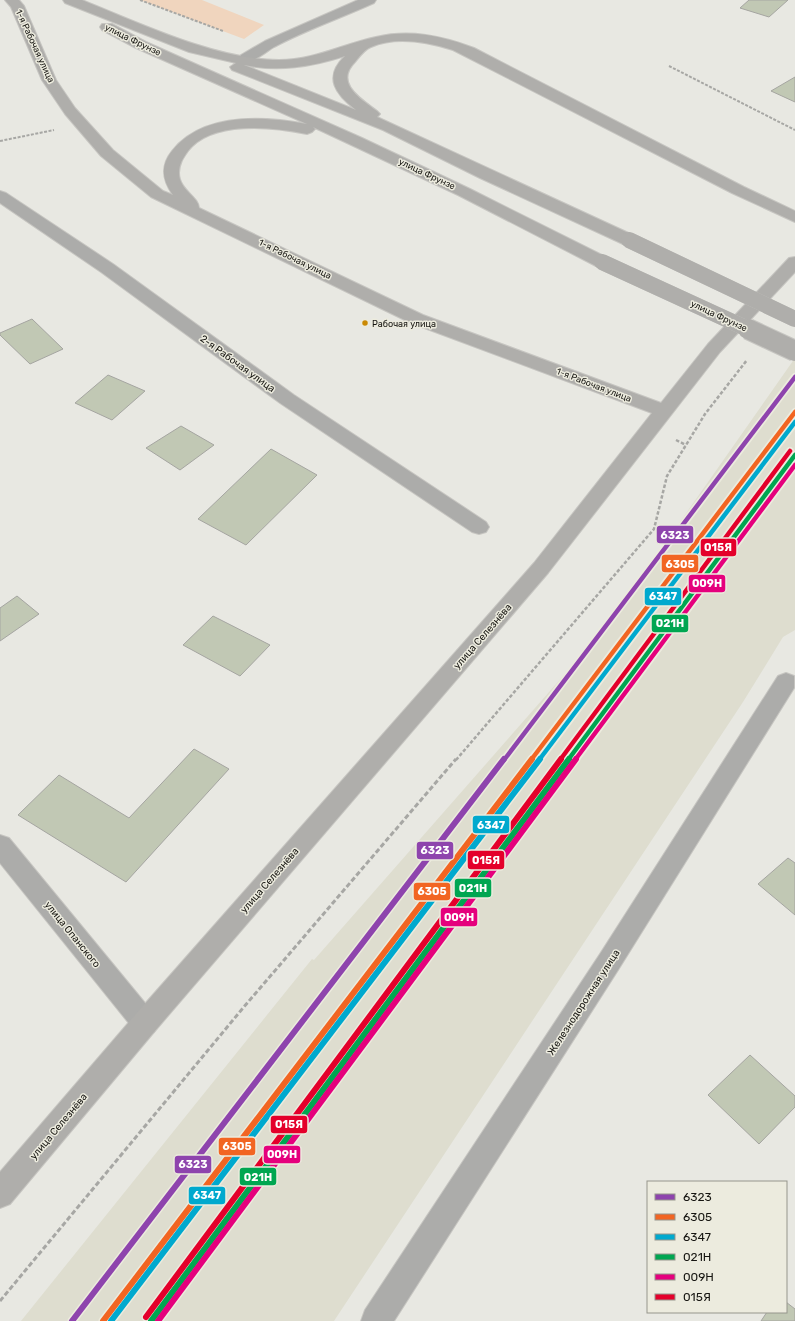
<svg xmlns="http://www.w3.org/2000/svg" width="795" height="1321" viewBox="0 0 795 1321" font-family="Rubik,sans-serif">
<style>
.built{fill:#deddcf}
.green{fill:#f0d5be}
.building{fill:#c1c8b4;stroke:#a5a5a1}
.lines{fill:none;stroke-linecap:round;stroke-linejoin:round}
.minor-casing{stroke:#c6c5c1;stroke-width:2}
.major-casing{stroke:#c6c5c1;stroke-width:2}
.path-far2{stroke:#a7a7a4;stroke-width:2;stroke-dasharray:3 1.5;stroke-linecap:butt}
.path-far1{stroke:#a7a7a4;stroke-width:2.5;stroke-dasharray:3.5 2;stroke-linecap:butt}
.path{stroke:#a7a7a4;stroke-width:3;stroke-dasharray:5 2.5;stroke-linecap:butt}
.minor{fill:#acacaa;fill-rule:evenodd}
.major{fill:#afaeab;fill-rule:evenodd}
.major-bridge-far1-casing{stroke:#c6c5c1;stroke-width:16;stroke-linecap:butt}
.major-bridge-casing{stroke:#c6c5c1;stroke-width:22;stroke-linecap:butt}
.major-bridge-far1{stroke:#afaeab;stroke-width:16}
.major-bridge{stroke:#afaeab;stroke-width:20}
.rail-1-far1-casing{stroke:#ecebde;stroke-width:8}
.rail-1-casing{stroke:#ecebde;stroke-width:9}
.rail-2-far1-casing{stroke:#ecebde;stroke-width:8}
.rail-2-casing{stroke:#ecebde;stroke-width:9}
.rail-3-far1-casing{stroke:#ecebde;stroke-width:8}
.rail-3-casing{stroke:#ecebde;stroke-width:9}
.rail-4-far1-casing{stroke:#ecebde;stroke-width:8}
.rail-4-casing{stroke:#ecebde;stroke-width:9}
.rail-5-far1-casing{stroke:#ecebde;stroke-width:8}
.rail-5-casing{stroke:#ecebde;stroke-width:9}
.rail-6-far1-casing{stroke:#ecebde;stroke-width:8}
.rail-6-casing{stroke:#ecebde;stroke-width:9}
.rail-1-far1{stroke:#8e44ad;stroke-width:4.5}
.rail-1{stroke:#8e44ad;stroke-width:6}
.rail-2-far1{stroke:#f26522;stroke-width:4.5}
.rail-2{stroke:#f26522;stroke-width:6}
.rail-3-far1{stroke:#00a9ce;stroke-width:4.5}
.rail-3{stroke:#00a9ce;stroke-width:6}
.rail-4-far1{stroke:#00a651;stroke-width:4.5}
.rail-4{stroke:#00a651;stroke-width:6}
.rail-5-far1{stroke:#e5007d;stroke-width:4.5}
.rail-5{stroke:#e5007d;stroke-width:6}
.rail-6-far1{stroke:#e4002b;stroke-width:4.5}
.rail-6{stroke:#e4002b;stroke-width:6}
.bus-dot{fill:#ca8903;stroke:#ecebde;stroke-width:1.5}
.labels{text-anchor:middle;stroke-width:3;stroke-linejoin:round;paint-order:stroke}
.far-street-label{font-size:9px;fill:#161511;stroke:#ecebde}
.bus-label{font-size:9px;fill:#161511;stroke:#ecebde;text-anchor:start}
.street-label{font-size:10px;fill:#161511;stroke:#ecebde}
.line-badge{stroke:#ecebde;stroke-width:1.5}
.badge-label{font-size:11px;text-anchor:middle;font-weight:bold;fill:#fff}
</style>
<rect width="100%" height="100%" fill="#e8e8e2"/>
<!-- built -->
<polygon class="built" points="795,358 795,630 783,637 743,702 334,1321 21,1321 312,959 314,960 607,626"/>
<!-- green -->
<polygon class="green" points="140,0 202,0 264,25 244,39"/>
<!-- building -->
<g class="building">
<polygon points="749,0 788,0 769,17 740,8"/>
<polygon points="795,77 795,102 771,91"/>
<polygon points="32,319 63,349 30,364 0,335 0,333"/>
<polygon points="108,375 145,391 112,420 75,403"/>
<polygon points="181,426 214,445 180,470 146,448"/>
<polygon points="271,449 317,475 246,545 198,519"/>
<polygon points="17,596 39,614 0,641 0,608"/>
<polygon points="213,616 270,645 240,676 183,645"/>
<polygon points="194,749 229,769 126,882 18,815 59,775 129,818"/>
<polygon points="788,858 795,863 795,915 758,884"/>
<polygon points="750,1055 795,1096 795,1107 759,1144 708,1095"/>
<polygon points="786,1302 795,1309 795,1321 761,1321 767,1312 786,1312"/>
</g>
<g class="lines">
<defs>
<g id="minor">
<path d="M358,0H376L374,3C341,18 306,30 274,47C264,53 253,64 241,61L239,58L241,55L265,41Z"/>
<polygon points="0,191 6,193 113,264 294,395 486,522 489,527 486,532 479,534 472,532 280,403 101,272 0,203"/>
<polygon points="786,673 794,676 794,688 618,970 394,1321 361,1321 365,1310 600,954 778,676"/>
<polygon points="0,835 9,838 154,1014 158,1023 154,1032 145,1035 136,1032 0,863"/>
</g>
<g id="major">
<path d="M5,0H19L24,6L56,80L75,108L113,150L163,191L173,195C162,180 160,166 172,151C203,112 263,116 307,124L136,48L102,30L100,27L102,24H112L146,42L362,138L470,189L608,258L610,262L608,266L602,267L596,266L458,195L313,127L315,129L312,132L307,134C273,127 212,120 188,151C183,158 179,164 179,173C179,190 199,197 199,208L423,315L661,403L708,344L789,258L795,257V272L720,352L548,573L154,1032L10,1204L0,1208V1172L136,1014L534,563L652,413L411,323L151,197L101,156L65,114L42,80L11,7Z"/>
<path d="M63,0H82C139,23 217,60 279,60C314,60 343,44 376,37C410,29 442,36 474,48L744,187L795,211V222L732,193L453,50C428,42 396,36 371,47C365,49 359,57 355,62C334,83 361,99 377,111L380,114L377,117L635,236L637,240L635,244L629,245L623,244L480,178L383,130L232,70L230,67L236,63L189,52L65,3ZM345,56C323,77 335,94 356,110L244,65C279,72 311,67 345,56Z"/>
</g>
</defs>
<!-- minor casing -->
<use href="#minor" class="minor-casing"/>
<!-- major casing -->
<use href="#major" class="major-casing"/>
<!-- path-far2 -->
<g class="path-far2">
<polyline points="140,0 223,31"/>
<polyline points="669,66 795,130"/>
<polyline points="0,141 54,130"/>
</g>
<!-- path-far1 -->
<g class="path-far1">
<polyline points="676,440 686,445"/>
<polyline points="456,760 654,529 667,476 705,414 747,360"/>
</g>
<!-- path -->
<polyline class="path" points="0,1301 243,1008 456,759"/>
<!-- minor -->
<use href="#minor" class="minor"/>
<!-- major -->
<use href="#major" class="major"/>
<defs>
<g id="major-bridge-far1">
<polyline points="629,240 795,319"/>
<polyline points="602,262 750,330"/>
</g>
<polyline id="major-bridge" points="748,329 795,351"/>
</defs>
<!-- major-bridge-far1 casing -->
<use href="#major-bridge-far1" class="major-bridge-far1-casing"/>
<!-- major-bridge casing -->
<use href="#major-bridge" class="major-bridge-casing"/>
<!-- major-bridge-far1 -->
<use href="#major-bridge-far1" class="major-bridge-far1"/>
<!-- major-bridge -->
<use href="#major-bridge" class="major-bridge"/>
<defs>
<polyline id="rail-1-far1" points="504,760 795,377"/>
<polyline id="rail-1" points="72,1321 504,759"/>
<polyline id="rail-2-far1" points="531,760 795,412"/>
<polyline id="rail-2" points="103,1321 532,759"/>
<polyline id="rail-3-far1" points="539,760 795,422"/>
<polyline id="rail-3" points="111,1321 540,759"/>
<polyline id="rail-4-far1" points="568,760 795,455"/>
<polyline id="rail-4" points="151,1321 569,759"/>
<polyline id="rail-5-far1" points="575,760 795,465"/>
<polyline id="rail-5" points="158,1321 576,759"/>
<polyline id="rail-6-far1" points="560,760 790,451"/>
<polyline id="rail-6" points="146,1317 561,759"/>
</defs>
<!-- rail-1-far1 casing -->
<use href="#rail-1-far1" class="rail-1-far1-casing"/>
<!-- rail-1 casing -->
<use href="#rail-1" class="rail-1-casing"/>
<!-- rail-2-far1 casing -->
<use href="#rail-2-far1" class="rail-2-far1-casing"/>
<!-- rail-2 casing -->
<use href="#rail-2" class="rail-2-casing"/>
<!-- rail-3-far1 casing -->
<use href="#rail-3-far1" class="rail-3-far1-casing"/>
<!-- rail-3 casing -->
<use href="#rail-3" class="rail-3-casing"/>
<!-- rail-4-far1 casing -->
<use href="#rail-4-far1" class="rail-4-far1-casing"/>
<!-- rail-4 casing -->
<use href="#rail-4" class="rail-4-casing"/>
<!-- rail-5-far1 casing -->
<use href="#rail-5-far1" class="rail-5-far1-casing"/>
<!-- rail-5 casing -->
<use href="#rail-5" class="rail-5-casing"/>
<!-- rail-6-far1 casing -->
<use href="#rail-6-far1" class="rail-6-far1-casing"/>
<!-- rail-6 casing -->
<use href="#rail-6" class="rail-6-casing"/>
<!-- rail-1-far1 -->
<use href="#rail-1-far1" class="rail-1-far1"/>
<!-- rail-1 -->
<use href="#rail-1" class="rail-1"/>
<!-- rail-2-far1 -->
<use href="#rail-2-far1" class="rail-2-far1"/>
<!-- rail-2 -->
<use href="#rail-2" class="rail-2"/>
<!-- rail-3-far1 -->
<use href="#rail-3-far1" class="rail-3-far1"/>
<!-- rail-3 -->
<use href="#rail-3" class="rail-3"/>
<!-- rail-4-far1 -->
<use href="#rail-4-far1" class="rail-4-far1"/>
<!-- rail-4 -->
<use href="#rail-4" class="rail-4"/>
<!-- rail-5-far1 -->
<use href="#rail-5-far1" class="rail-5-far1"/>
<!-- rail-5 -->
<use href="#rail-5" class="rail-5"/>
<!-- rail-6-far1 -->
<use href="#rail-6-far1" class="rail-6-far1"/>
<!-- rail-6 -->
<use href="#rail-6" class="rail-6"/>
</g>
<!-- markers -->
<circle class="bus-dot" cx="365" cy="323" r="3.5"/>
<g class="labels">
<!-- far-street labels -->
<g class="far-street-label">
<text transform="translate(133 40) rotate(26)" y="3">улица Фрунзе</text>
<text transform="translate(35 46) rotate(65)" y="3">1-я Рабочая улица</text>
<text transform="translate(427 174) rotate(25)" y="3">улица Фрунзе</text>
<text transform="translate(295 259) rotate(26)" y="3">1-я Рабочая улица</text>
<text transform="translate(719 316) rotate(25)" y="3">улица Фрунзе</text>
<text transform="translate(594 385) rotate(21)" y="3">1-я Рабочая улица</text>
</g>
<!-- bus labels -->
<g class="bus-label">
<text x="372" y="327">Рабочая улица</text>
</g>
<!-- street labels -->
<g class="street-label">
<text transform="translate(238 363) rotate(36)" y="4">2-я Рабочая улица</text>
<text transform="translate(482 636) rotate(-49)" y="4">улица Селезнёва</text>
<text transform="translate(269 880) rotate(-49)" y="4">улица Селезнёва</text>
<text transform="translate(73 934) rotate(51)" y="4">улица Опанского</text>
<text transform="translate(583 1002) rotate(-57)" y="4">Железнодорожная улица</text>
<text transform="translate(58 1126) rotate(-50)" y="4">улица Селезнёва</text>
</g>
</g>
<g class="line-badge">
<rect x="656" y="525" width="38" height="19" rx="4" fill="#8e44ad"/>
<rect x="700" y="538" width="37" height="19" rx="4" fill="#e4002b"/>
<rect x="661" y="554" width="38" height="19" rx="4" fill="#f26522"/>
<rect x="688" y="574" width="38" height="19" rx="4" fill="#e5007d"/>
<rect x="644" y="587" width="38" height="19" rx="4" fill="#00a9ce"/>
<rect x="651" y="614" width="38" height="19" rx="4" fill="#00a651"/>
<rect x="472" y="815" width="38" height="19" rx="4" fill="#00a9ce"/>
<rect x="416" y="841" width="38" height="19" rx="4" fill="#8e44ad"/>
<rect x="467" y="850" width="38" height="20" rx="4" fill="#e4002b"/>
<rect x="454" y="878" width="38" height="20" rx="4" fill="#00a651"/>
<rect x="413" y="882" width="38" height="19" rx="4" fill="#f26522"/>
<rect x="440" y="907" width="38" height="20" rx="4" fill="#e5007d"/>
<rect x="270" y="1115" width="38" height="19" rx="4" fill="#e4002b"/>
<rect x="218" y="1137" width="38" height="19" rx="4" fill="#f26522"/>
<rect x="263" y="1145" width="38" height="19" rx="4" fill="#e5007d"/>
<rect x="174" y="1155" width="38" height="19" rx="4" fill="#8e44ad"/>
<rect x="239" y="1167" width="38" height="19" rx="4" fill="#00a651"/>
<rect x="188" y="1186" width="38" height="19" rx="4" fill="#00a9ce"/>
</g>
<g class="badge-label">
<text x="675" y="539">6323</text>
<text x="718" y="551">015Я</text>
<text x="680" y="568">6305</text>
<text x="707" y="587">009Н</text>
<text x="663" y="600">6347</text>
<text x="670" y="627">021Н</text>
<text x="491" y="829">6347</text>
<text x="435" y="854">6323</text>
<text x="486" y="864">015Я</text>
<text x="473" y="892">021Н</text>
<text x="432" y="895">6305</text>
<text x="459" y="921">009Н</text>
<text x="289" y="1128">015Я</text>
<text x="237" y="1150">6305</text>
<text x="282" y="1158">009Н</text>
<text x="193" y="1168">6323</text>
<text x="258" y="1181">021Н</text>
<text x="207" y="1199">6347</text>
</g>
<!-- legend -->
<rect x="647" y="1181" width="140" height="132" fill="#ecebde" stroke="#96958c"/>
<rect x="655" y="1194" width="20" height="6" fill="#8e44ad" stroke="#96958c"/>
<text x="683" y="1201" font-size="12" fill="#161511">6323</text>
<rect x="655" y="1214" width="20" height="6" fill="#f26522" stroke="#96958c"/>
<text x="683" y="1221" font-size="12" fill="#161511">6305</text>
<rect x="655" y="1234" width="20" height="6" fill="#00a9ce" stroke="#96958c"/>
<text x="683" y="1241" font-size="12" fill="#161511">6347</text>
<rect x="655" y="1254" width="20" height="6" fill="#00a651" stroke="#96958c"/>
<text x="683" y="1261" font-size="12" fill="#161511">021Н</text>
<rect x="655" y="1274" width="20" height="6" fill="#e5007d" stroke="#96958c"/>
<text x="683" y="1281" font-size="12" fill="#161511">009Н</text>
<rect x="655" y="1294" width="20" height="6" fill="#e4002b" stroke="#96958c"/>
<text x="683" y="1301" font-size="12" fill="#161511">015Я</text>
</svg>
